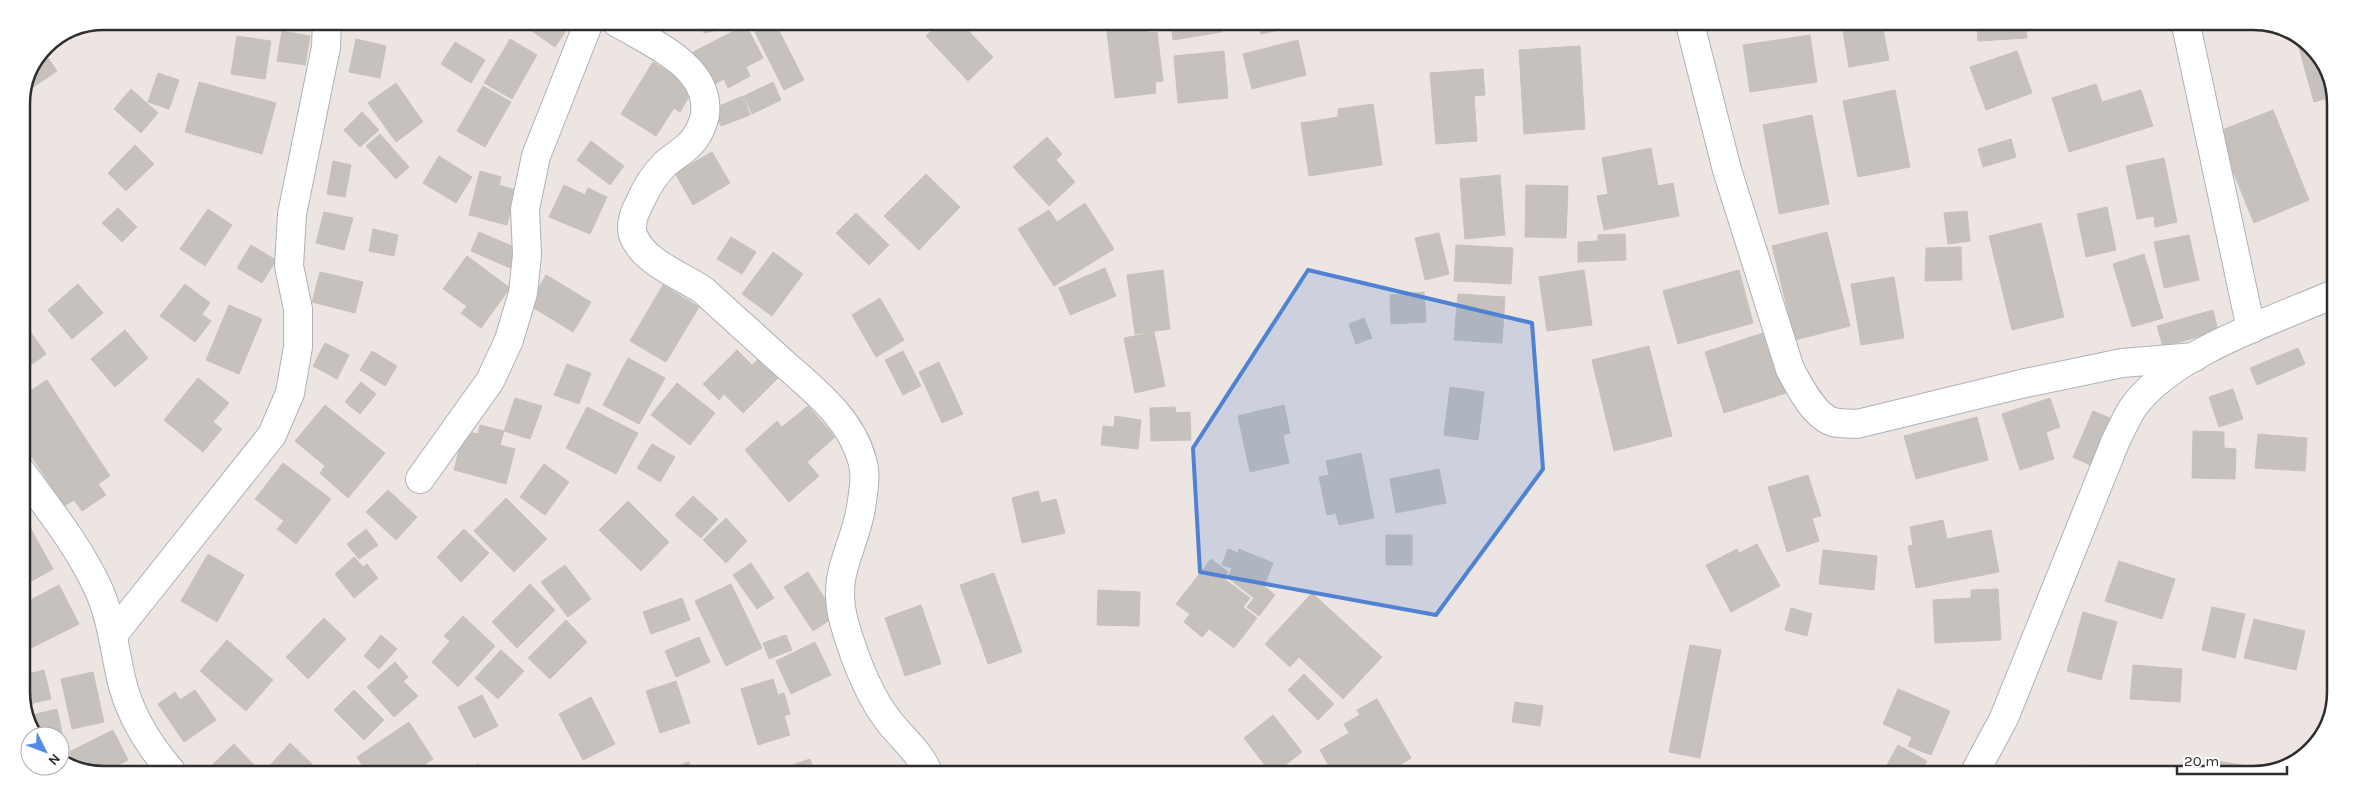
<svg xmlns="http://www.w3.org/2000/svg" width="2357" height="796" viewBox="0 0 2357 796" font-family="Karla,sans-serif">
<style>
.building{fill:#c6c1bc;stroke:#c8c1bb}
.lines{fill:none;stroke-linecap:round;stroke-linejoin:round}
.minor-casing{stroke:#adb1b7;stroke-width:30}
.minor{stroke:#fff;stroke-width:28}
.marked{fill:#5082d4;fill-opacity:0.2;stroke:#5082d4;stroke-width:4;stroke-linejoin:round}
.rim{fill:none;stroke:#2d2d2d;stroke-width:2.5}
</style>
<rect width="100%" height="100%" fill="#ede5e1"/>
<!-- building -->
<g class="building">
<polygon points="523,22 558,22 567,29 555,47 522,24"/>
<polygon points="701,22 730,22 731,27 704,33"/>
<polygon points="775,23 804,80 784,90 755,32"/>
<polygon points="940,23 961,23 993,57 968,81 926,36"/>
<polygon points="1148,23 1149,33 1157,32 1163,81 1155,82 1156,93 1115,98 1106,24"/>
<polygon points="1171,23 1220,23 1222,32 1173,40"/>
<polygon points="1259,24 1300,24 1301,25 1261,34"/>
<polygon points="746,25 763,58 746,67 750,76 728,88 724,79 711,86 693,52"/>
<polygon points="1842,25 1882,25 1889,60 1849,67"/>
<polygon points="1977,25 2026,25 2027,38 1978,41"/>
<polygon points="282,31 310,36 305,65 277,61"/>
<polygon points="1810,35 1817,82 1750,92 1743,45"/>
<polygon points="237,36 271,41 265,79 231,74"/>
<polygon points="2296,37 2319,53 2335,96 2314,102"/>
<polygon points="356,39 386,46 380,78 349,72"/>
<polygon points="510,39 537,55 512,99 484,83"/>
<polygon points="1298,40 1306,75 1252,89 1243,54"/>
<polygon points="455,42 485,60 471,83 441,64"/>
<polygon points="1580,46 1585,129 1524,134 1519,50"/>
<polygon points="43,51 57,71 29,90 27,87"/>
<polygon points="1224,51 1228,98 1178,103 1174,56"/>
<polygon points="2017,51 2032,93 1986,110 1970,67"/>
<polygon points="653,62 694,88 680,112 674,108 656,136 621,114"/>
<polygon points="1483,69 1485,95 1474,96 1477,141 1436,144 1430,73"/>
<polygon points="158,73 179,80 169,109 148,102"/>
<polygon points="199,82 276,103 262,154 185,132"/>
<polygon points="773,82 781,100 752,114 744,96"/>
<polygon points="396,83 423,122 396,142 368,103"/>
<polygon points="2096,84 2102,102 2141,90 2153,126 2069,152 2052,98"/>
<polygon points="483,86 511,102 485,147 457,131"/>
<polygon points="131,89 158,113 141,133 114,109"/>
<polygon points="1895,90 1910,167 1858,177 1843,101"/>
<polygon points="743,96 750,115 721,126 714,108"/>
<polygon points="1373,104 1382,165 1309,176 1301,123 1338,117 1338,109"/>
<polygon points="2273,110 2309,200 2254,223 2217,132"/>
<polygon points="362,112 379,130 360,147 344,130"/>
<polygon points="1812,115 1829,204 1779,214 1763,125"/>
<polygon points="380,134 409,167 396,179 366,146"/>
<polygon points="1047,137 1062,154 1056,160 1075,182 1049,206 1013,167"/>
<polygon points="2011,139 2016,157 1983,167 1978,149"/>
<polygon points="591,141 624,166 610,185 577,160"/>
<polygon points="135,145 154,164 126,191 108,173"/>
<polygon points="1651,148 1658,186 1673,183 1679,216 1604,230 1597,196 1608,194 1602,158"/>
<polygon points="712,152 730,183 693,205 675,173"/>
<polygon points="439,156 472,177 456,203 423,183"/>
<polygon points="2164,158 2177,222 2155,227 2154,216 2137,219 2126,166"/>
<polygon points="333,161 351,165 345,197 327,194"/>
<polygon points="480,171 501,177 499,185 516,190 507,225 469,215"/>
<polygon points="926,174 960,207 919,250 884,216"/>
<polygon points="1500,175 1505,235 1465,239 1460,179"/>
<polygon points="564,185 585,195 588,188 607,197 590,234 549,217"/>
<polygon points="1526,185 1568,186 1566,238 1525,237"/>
<polygon points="1085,203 1114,249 1054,286 1018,229 1049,210 1057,222"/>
<polygon points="2107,207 2116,250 2086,257 2077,214"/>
<polygon points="118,208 137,227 122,242 102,223"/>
<polygon points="208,209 232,225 205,266 180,249"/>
<polygon points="1967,211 1970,241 1948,244 1944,213"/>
<polygon points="324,212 353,218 344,250 316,243"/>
<polygon points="856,213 889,245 869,265 836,233"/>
<polygon points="2041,223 2064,317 2012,330 1989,236"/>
<polygon points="373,229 398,235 394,256 369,251"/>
<polygon points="479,232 519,249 510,268 471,251"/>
<polygon points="1827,232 1850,326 1795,340 1772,246"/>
<polygon points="1439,233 1449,274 1425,280 1415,238"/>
<polygon points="1625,234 1626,260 1578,262 1578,242 1598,241 1598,235"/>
<polygon points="2189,235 2199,280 2164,288 2154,242"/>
<polygon points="731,237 756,252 742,274 717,259"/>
<polygon points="251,245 276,260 262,283 237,268"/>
<polygon points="1456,245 1513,248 1511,284 1454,281"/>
<polygon points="1961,247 1962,280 1925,281 1926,248"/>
<polygon points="773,252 803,274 772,316 742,294"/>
<polygon points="2144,254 2163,318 2132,327 2113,264"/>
<polygon points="467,256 510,288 481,328 461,313 467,306 443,289"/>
<polygon points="1105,268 1116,296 1070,315 1059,288"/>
<polygon points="1163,270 1170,329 1135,334 1127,275"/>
<polygon points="1584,270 1592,325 1547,331 1539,277"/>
<polygon points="1739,270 1753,323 1678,344 1663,291"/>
<polygon points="320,272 363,282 355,313 312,302"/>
<polygon points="546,275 591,302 573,332 529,305"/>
<polygon points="1894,277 1904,338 1861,345 1851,284"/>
<polygon points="78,284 103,313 72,339 48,310"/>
<polygon points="185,284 210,303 202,314 211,321 195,342 160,316"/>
<polygon points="663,285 699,307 666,362 630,341"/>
<polygon points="1424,292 1426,322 1391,324 1390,295"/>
<polygon points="1458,294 1505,297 1502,343 1454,340"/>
<polygon points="880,298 904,340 876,357 852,315"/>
<polygon points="229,305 262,319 239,374 206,360"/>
<polygon points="2213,310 2218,331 2163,347 2157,326"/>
<polygon points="1364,318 1372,338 1356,344 1349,324"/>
<polygon points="27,327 46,354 21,372 21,331"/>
<polygon points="125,330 148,358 115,387 91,359"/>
<polygon points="1154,332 1165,386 1135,393 1124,338"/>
<polygon points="1766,332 1786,393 1724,413 1705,352"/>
<polygon points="325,343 349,355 337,379 313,366"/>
<polygon points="1649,346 1672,436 1614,451 1592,360"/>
<polygon points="2298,348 2305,364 2257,385 2250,368"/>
<polygon points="737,350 752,365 760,358 779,377 743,413 724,394 719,400 703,384"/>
<polygon points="372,351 397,366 385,386 360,370"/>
<polygon points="903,351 921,386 903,395 885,360"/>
<polygon points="628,358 665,378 639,424 603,405"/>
<polygon points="939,362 963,414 942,423 919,372"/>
<polygon points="567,364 591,373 579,404 554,395"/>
<polygon points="198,378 229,403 213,422 222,429 203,452 164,420"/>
<polygon points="47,380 110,476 98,484 106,495 82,511 74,500 64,506 21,440 21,397"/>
<polygon points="361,382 376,394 360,414 345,402"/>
<polygon points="677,383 715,413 690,445 651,415"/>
<polygon points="1450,387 1484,392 1478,440 1444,435"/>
<polygon points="2233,389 2243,419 2219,427 2209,397"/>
<polygon points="515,398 542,406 530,439 504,431"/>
<polygon points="2050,398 2060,427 2046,432 2054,459 2020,470 2002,414"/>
<polygon points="325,405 385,453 348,498 320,473 325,466 295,441"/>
<polygon points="1284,405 1290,433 1283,435 1289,463 1250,472 1238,416"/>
<polygon points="808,406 835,437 807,462 819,476 789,502 745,450 777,421 782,427"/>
<polygon points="587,407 638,433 616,474 566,448"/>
<polygon points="1175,407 1176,413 1190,412 1191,440 1151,441 1150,408"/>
<polygon points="2093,411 2110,418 2090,465 2073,457"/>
<polygon points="1115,416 1141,420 1138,449 1101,445 1103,426 1114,427"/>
<polygon points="1977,417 1988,460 1916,479 1904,436"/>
<polygon points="480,425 504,431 500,445 515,449 506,484 454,470 464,431 478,434"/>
<polygon points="2193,431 2224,432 2224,448 2236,449 2235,479 2192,478"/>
<polygon points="2258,434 2307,438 2305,471 2255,468"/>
<polygon points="652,444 675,457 660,482 637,468"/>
<polygon points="1361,453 1374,518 1339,525 1336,513 1327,515 1319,477 1329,475 1326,461"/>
<polygon points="283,463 331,499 296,544 277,529 284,521 255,499"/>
<polygon points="544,464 569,482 545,515 520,497"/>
<polygon points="1439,469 1446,503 1396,513 1390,479"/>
<polygon points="1808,475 1821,516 1812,518 1819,541 1787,552 1768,487"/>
<polygon points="388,490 417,517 396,540 366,512"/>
<polygon points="1038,491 1041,503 1056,499 1065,533 1022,543 1012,498"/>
<polygon points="693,496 718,519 701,538 675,515"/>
<polygon points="506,498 547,539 514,572 474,531"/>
<polygon points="628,501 669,542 641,571 599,530"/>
<polygon points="726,518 747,541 726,563 703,540"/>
<polygon points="1943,520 1947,539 1991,530 1999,572 1916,588 1908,546 1913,545 1910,527"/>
<polygon points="27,522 53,569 21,587 21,525"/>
<polygon points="366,529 378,545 359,559 347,544"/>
<polygon points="464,529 489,553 461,582 437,557"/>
<rect x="1386" y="535" width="26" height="30"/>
<polygon points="1757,544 1780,586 1731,612 1706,565 1737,549 1739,553"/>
<polygon points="1228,549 1238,553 1239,549 1273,563 1264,586 1275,595 1259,616 1247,607 1254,598 1228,578 1232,568 1222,565"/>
<polygon points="1823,550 1877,556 1874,590 1819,584"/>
<polygon points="208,554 244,575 217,622 181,601"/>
<polygon points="354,557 363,567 367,564 378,578 354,598 335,574"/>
<polygon points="1211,559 1228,572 1223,578 1250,598 1243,607 1257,618 1234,648 1209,629 1202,637 1184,622 1190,614 1176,604"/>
<polygon points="2119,561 2175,579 2162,619 2105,601"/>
<polygon points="751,563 774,598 757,609 733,575"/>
<polygon points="565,565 591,599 568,617 541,582"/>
<polygon points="808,572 836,616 813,631 784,587"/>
<polygon points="994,573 1022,652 988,664 960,585"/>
<polygon points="530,584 555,610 517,648 492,622"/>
<polygon points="731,584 762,648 726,666 695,601"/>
<polygon points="59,585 79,624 29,649 21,634 21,605"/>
<polygon points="1998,589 2001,640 1935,643 1933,600 1971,598 1971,590"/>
<polygon points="1098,590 1140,592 1139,626 1097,625"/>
<polygon points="1312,593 1382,657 1343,699 1299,657 1290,667 1265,644"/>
<polygon points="682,598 690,620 651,634 643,612"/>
<polygon points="921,605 941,664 905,676 885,618"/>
<polygon points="2212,607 2245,614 2235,658 2202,650"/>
<polygon points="1791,608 1812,614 1807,636 1785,630"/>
<polygon points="2083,612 2117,622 2101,680 2067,671"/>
<polygon points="463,616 495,646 458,687 432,662 450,641 444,636"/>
<polygon points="324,618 346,639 308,679 286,657"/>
<polygon points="2254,619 2305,631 2296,670 2244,658"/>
<polygon points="566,620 587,642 550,679 528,658"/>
<polygon points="381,635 397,649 379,669 364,656"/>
<polygon points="786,635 792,650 769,659 763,643"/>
<polygon points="699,637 710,662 676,677 665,651"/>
<polygon points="227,640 273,680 246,711 200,671"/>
<polygon points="815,642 831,675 791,694 776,661"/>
<polygon points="1690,645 1721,650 1700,758 1669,752"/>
<polygon points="501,650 524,671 498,699 475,678"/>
<polygon points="395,662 408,677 403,681 418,696 394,717 367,687"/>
<polygon points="2133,665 2182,669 2180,702 2130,699"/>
<polygon points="44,670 51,699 24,705 21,698 21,676"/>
<polygon points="93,672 104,722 72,729 61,679"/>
<polygon points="1304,674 1334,704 1318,720 1288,690"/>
<polygon points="773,679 778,695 784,693 790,714 784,716 790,735 758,745 741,689"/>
<polygon points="676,681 690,723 660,733 646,691"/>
<polygon points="1898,689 1950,711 1931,755 1908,746 1912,737 1883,724"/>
<polygon points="195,690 216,720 184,742 158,704 175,692 180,700"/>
<polygon points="354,690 384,720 364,740 334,710"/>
<polygon points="482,695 498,726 474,738 458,707"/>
<polygon points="591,697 615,744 583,760 559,714"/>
<polygon points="1377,699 1411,758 1392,770 1389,766 1376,773 1373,773 1370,769 1364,773 1333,773 1320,750 1349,733 1344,724 1360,715 1357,710"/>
<polygon points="1515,702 1543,706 1540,726 1512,722"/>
<polygon points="57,709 65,747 60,748 60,736 36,736 28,716"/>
<polygon points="1273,715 1302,752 1275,773 1271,773 1244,738"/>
<polygon points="409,722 433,759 415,771 366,771 357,757"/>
<polygon points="113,730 128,760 107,771 78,770 69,752"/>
<polygon points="290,743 312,764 306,771 265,771"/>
<polygon points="234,744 256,767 252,771 206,771"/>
<polygon points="1898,745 1927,761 1920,774 1882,774"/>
<polygon points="810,759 814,772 775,772 775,771"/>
<polygon points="2217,761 2266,769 2266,771 2254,775 2214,775"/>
<polygon points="689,762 692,772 662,772"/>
<polygon points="478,764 483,771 465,771"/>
<polygon points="2087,765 2118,774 2084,774"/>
<polygon points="593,767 595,771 584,771"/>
</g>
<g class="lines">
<defs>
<g id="minor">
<path d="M616,22C651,43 711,66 705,115C703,125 697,138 689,145C682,152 673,157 665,164C654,175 646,188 640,202C635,211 630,224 633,235C644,263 681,275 704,291C729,314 754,336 779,359C811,388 850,416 862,460C867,475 863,493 861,508C853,553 831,573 844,622C854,657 868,696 891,724C904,740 920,753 928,772"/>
<path d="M1690,24L1727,170L1790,369C1799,386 1814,416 1833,422C1840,424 1850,423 1857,424L2021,384L2122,363L2195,357"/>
<polyline points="2186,25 2251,329"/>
<path d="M21,471C48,508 77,544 97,586C111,615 114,647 121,678C129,714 147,743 171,771"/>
<polyline points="420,479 490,381 509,340 523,293 527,255 525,209 536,156 589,22"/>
<polyline points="113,635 272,435 290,393 298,347 298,309 289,266 292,214 326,47 327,22"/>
<path d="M1974,774L2004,718L2116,440C2121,430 2126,419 2132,409C2169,354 2274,320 2334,294"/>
</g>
</defs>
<!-- minor casing -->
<use href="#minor" class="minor-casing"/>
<!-- minor -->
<use href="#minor" class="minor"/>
</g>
<!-- marked area -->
<path class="marked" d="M1308,270L1532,323L1543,469L1436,615L1200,572L1193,448Z"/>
<!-- crop -->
<path d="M0 0H2357V796H0ZM104 30H2253A74 74 0 0 1 2327 104V692A74 74 0 0 1 2253 766H104A74 74 0 0 1 30 692V104A74 74 0 0 1 104 30Z" fill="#fff" fill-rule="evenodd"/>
<path class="rim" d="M104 30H2253A74 74 0 0 1 2327 104V692A74 74 0 0 1 2253 766H104A74 74 0 0 1 30 692V104A74 74 0 0 1 104 30Z"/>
<!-- north arrow -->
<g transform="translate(45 751) rotate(132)"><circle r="24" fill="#ffffff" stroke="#ababab"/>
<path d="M0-4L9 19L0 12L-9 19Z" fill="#548be7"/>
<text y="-8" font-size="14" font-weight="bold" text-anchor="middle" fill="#2d2d2d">N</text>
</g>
<!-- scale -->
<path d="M2177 766v8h110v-8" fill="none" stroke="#2d2d2d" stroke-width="2.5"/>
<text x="2184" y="766" font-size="15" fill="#2d2d2d" stroke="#ffffff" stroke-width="4" paint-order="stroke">20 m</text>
</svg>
